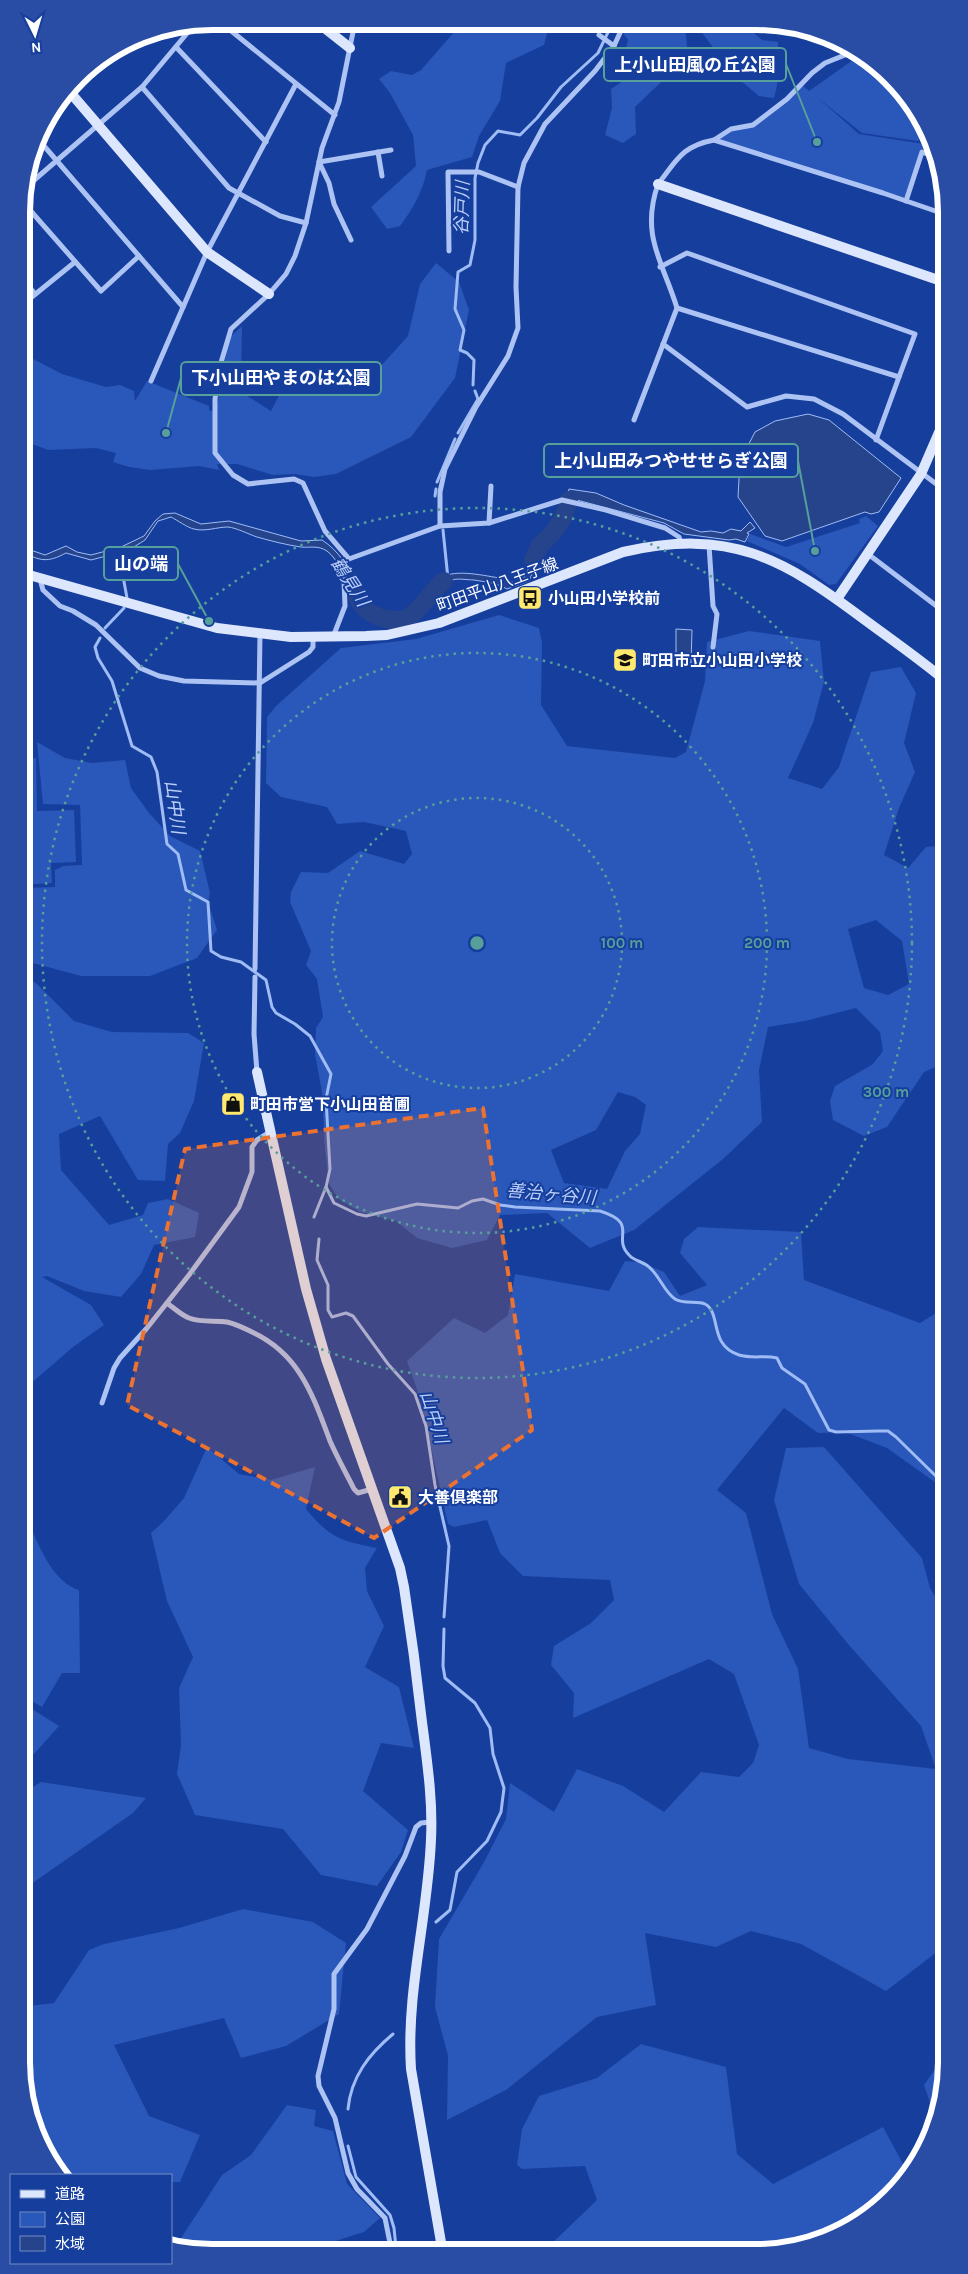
<svg xmlns="http://www.w3.org/2000/svg" width="968" height="2274" viewBox="0 0 968 2274" font-family="Karla,'Noto Sans JP',sans-serif">
<style>
.green{fill:#2957ba;fill-rule:evenodd}
.water{fill:#26448c;stroke:#9fbcf5}
.lines{fill:none;stroke-linecap:round;stroke-linejoin:round}
.stream{stroke:#9fbcf5;stroke-width:3}
.river{stroke:#26448c;stroke-width:18}
.street{stroke:#adc3f3;stroke-width:5}
.secondary{stroke:#dce6fc;stroke-width:10}
.marked{fill:#eb7230;fill-opacity:0.2;stroke:#eb7230;stroke-width:4;stroke-dasharray:10 6;stroke-linejoin:round}
.ring{fill:none;stroke:#579f9a;stroke-width:2.5;stroke-dasharray:2.5 5}
.labels{text-anchor:middle;stroke-width:4;stroke-linejoin:round;paint-order:stroke}
.street-label{font-size:16px;fill:#fff;stroke:#163e9d}
.poi-label{font-size:16px;font-weight:bold;fill:#fff;stroke:#163e9d;text-anchor:start}
.water-label{font-size:18px;font-style:italic;fill:#b9cef9;stroke:#163e9d}
.rim{fill:none;stroke:#fff;stroke-width:6}
.centre{fill:#579f9a;stroke:#163e9d;stroke-width:2.5}
.ring-label{font-size:15px;text-anchor:middle;font-weight:bold;fill:#579f9a;stroke:#163e9d;stroke-width:4;stroke-linejoin:round;paint-order:stroke}
.leader{fill:none;stroke:#579f9a;stroke-width:2}
.callout-dot{fill:#579f9a;stroke:#163e9d;stroke-width:2}
.callout{fill:#163e9d;stroke:#579f9a;stroke-width:2}
.callout-label{font-size:18px;text-anchor:middle;font-weight:bold;fill:#fff}
</style>
<rect width="100%" height="100%" fill="#163e9d"/>
<!-- green -->
<g class="green">
<path d="M462,23H550L544,45L506,63L500,101L479,136L472,157L427,170C423,191 413,209 400,226L387,229L371,207L416,166L413,135L390,93L379,79L391,71L412,75L421,70Z"/>
<polygon points="624,24 685,24 687,46 676,68 635,107 636,134 623,143 605,135 612,108 611,89 630,76 637,61 626,48 628,40 621,30"/>
<path d="M692,24L745,25L762,40L778,42C779,61 780,79 774,98L759,96L724,67L712,46L700,30Z"/>
<polygon points="860,55 891,77 921,117 927,131 918,141 862,133 818,98 859,134 924,144 906,198 717,140 732,131 752,127 802,85 809,91"/>
<polygon points="436,263 459,282 469,310 455,378 411,437 336,474 314,477 295,474 273,475 237,464 217,464 219,470 199,466 150,470 129,467 113,462 116,453 96,448 48,450 22,440 22,353 62,374 106,387 120,385 134,391 135,401 147,381 209,406 209,410 216,412 229,338 242,326 241,392 271,411 291,372 312,361 345,381 380,367 408,336 420,284"/>
<polygon points="866,516 878,526 836,584 829,585 800,564 747,541 750,534 786,547 860,523 859,519"/>
<path d="M499,615L539,628L542,643L541,705L567,746L675,758L686,752L705,681L707,642L749,631L820,641L824,682L813,723L788,778L822,789L839,767L871,672L901,667L916,693L904,743L915,772L899,808L884,855L908,868L926,847L939,846L936,884L947,890V1062L924,1072L887,1127L864,1136L833,1120L830,1101L835,1086L873,1064L883,1051L880,1032L856,1008L805,1021L768,1027L759,1070L762,1122L723,1159L634,1230L590,1248L547,1213L500,1215L487,1240L452,1248L417,1238L396,1221L360,1212L339,1199L329,1184L325,1149L322,1092L315,1054L316,1028L323,1017L317,979L306,965L311,951L290,902L291,892L301,872L328,873L360,851L404,864L412,854L406,831L364,822L337,824L327,807L281,797L266,783L267,717L276,706L341,648L416,639ZM876,920L902,941L909,984L888,995L864,988L848,929ZM618,1092L635,1097L646,1105L640,1134L625,1151L607,1189L564,1183L551,1150L596,1130Z"/>
<polygon points="37,742 65,758 92,763 125,760 131,788 149,813 170,836 200,851 210,893 208,902 217,930 197,958 150,976 81,976 22,960 22,888 55,887 55,870 63,866 82,865 80,805 43,804"/>
<polygon points="36,758 37,811 74,810 76,862 51,863 52,883 22,885 22,759"/>
<polygon points="22,974 37,984 74,1021 112,1032 188,1033 204,1043 194,1101 180,1133 168,1144 165,1181 138,1180 100,1116 59,1134 61,1170 109,1225 143,1215 148,1203 168,1199 199,1213 195,1237 154,1245 141,1274 121,1297 84,1291 47,1276 42,1277 91,1305 104,1325 73,1347 21,1392"/>
<polygon points="698,1227 801,1232 804,1280 920,1323 944,1308 947,1256 946,1490 887,1448 845,1432 818,1433 784,1408 717,1490 746,1513 772,1614 798,1669 809,1748 848,1759 936,1769 921,1726 848,1644 799,1584 774,1500 786,1448 824,1447 922,1558 930,1588 946,1615 946,1945 886,1991 801,1944 751,1931 716,1947 645,1933 656,2005 597,2017 506,2090 447,2120 448,2056 435,2007 439,1939 484,1862 506,1819 510,1783 554,1812 577,1769 623,1786 664,1812 701,1772 739,1777 753,1763 759,1745 734,1674 709,1659 573,1718 574,1693 551,1665 554,1646 591,1623 614,1600 610,1580 523,1576 500,1553 487,1520 454,1527 448,1524 420,1398 407,1361 454,1318 485,1333 508,1315 515,1274 609,1291 625,1261 640,1262 664,1272 680,1296 707,1285 680,1253 684,1239"/>
<path d="M207,1447L239,1474L271,1480L315,1467L306,1509C330,1538 341,1541 377,1548L365,1568L367,1591L384,1626L365,1667L399,1687L414,1748L381,1743L363,1791L408,1830L401,1852L377,1886L321,1875L283,1829L195,1815L177,1774L181,1745L179,1688L193,1657L167,1601L151,1533L164,1521L184,1498Z"/>
<path d="M21,1502C32,1529 48,1581 79,1590L80,1673H62L42,1707L21,1695Z"/>
<polygon points="21,1702 59,1726 34,1754 21,1748"/>
<polygon points="41,1782 146,1798 133,1813 21,1891 21,1794"/>
<path d="M243,1909L313,1922L346,1943L339,2014L286,2046L241,2058L224,2018L114,2045L149,2116L200,2135L180,2182H171V2175H61C29,2136 21,2088 21,2039H23L21,2007L54,2003L89,1950L104,1944L179,1928Z"/>
<polygon points="641,2044 726,2067 737,2154 773,2184 883,2127 909,2175 862,2221 805,2246 548,2247 597,2200 585,2166 522,2169 517,2165 522,2129 539,2096 597,2078"/>
<polygon points="946,2054 946,2075 936,2120 924,2085"/>
<polygon points="287,2105 316,2110 314,2126 333,2131 347,2184 380,2218 364,2232 323,2245 322,2248 174,2249 222,2175 251,2155"/>
</g>
<!-- water -->
<g class="water">
<polygon points="808,414 829,420 901,478 879,512 871,514 865,512 782,541 765,536 738,497 740,461 755,432 775,421"/>
<path d="M569,489L596,493L624,505L701,532L711,531L723,533L731,529L741,531L750,522L755,528L747,533L749,534L745,542L736,539L729,540L684,534L664,523L573,499L568,506L566,521L560,531L544,545L529,581L507,589C497,583 486,582 474,580C468,580 458,578 452,580C426,588 413,627 384,626C351,624 350,568 327,551C318,545 310,548 301,547C287,545 271,541 257,537C248,534 237,528 228,527C217,527 205,532 194,529C188,528 177,520 171,517L158,521L145,540L129,550L91,560L66,553C47,563 41,561 22,552V547L45,555L66,546L77,552L91,555L121,547L144,536L155,521L163,514L175,513L201,524L229,521L301,541L322,540C339,551 349,567 355,586C359,598 359,607 371,615C402,636 422,587 445,576C460,569 490,577 506,579L514,583L524,578L539,545L558,527Z"/>
<polygon points="676,629 692,630 691,663 676,663"/>
</g>
<g class="lines">
<!-- stream -->
<g class="stream">
<polyline points="473,385 474,360 467,353 460,350 464,330 455,309 458,272 470,265 475,240 475,178 478,163 485,145 498,131 520,135 537,118 561,87 598,53 612,24"/>
<polyline points="458,433 478,399 475,391"/>
<polyline points="437,482 455,439"/>
<polyline points="435,496 436,489"/>
<polyline points="443,530 448,579"/>
<polyline points="118,549 127,598"/>
<polyline points="105,628 124,608"/>
<polyline points="100,638 95,647 98,658 112,681 132,746 151,757 157,772 167,844 178,854 186,890 208,902 211,951 221,957 241,962 266,980 272,1007 276,1013 295,1024 310,1036 331,1074 326,1099 330,1169 326,1187 314,1217"/>
<path d="M326,1187L334,1203L357,1214L366,1216L417,1204L458,1208L472,1201L483,1199L500,1205L515,1207L600,1211C641,1224 610,1237 630,1256C635,1261 644,1262 649,1267C660,1276 664,1292 675,1299C684,1305 697,1300 705,1304C722,1313 708,1345 739,1355C752,1359 765,1355 777,1358L782,1368L805,1384L829,1430L836,1432L879,1431H888L896,1437L946,1486"/>
<polyline points="319,1239 317,1260 328,1285 328,1310 332,1317 346,1313 353,1316 388,1364 415,1394 426,1426 435,1485 449,1546 444,1617"/>
<polyline points="436,1922 450,1910 457,1872 487,1841 501,1812 504,1788 493,1754 490,1728 475,1703 445,1678 443,1666 444,1629"/>
<path d="M348,2109C351,2077 369,2054 393,2034"/>
<polyline points="348,2146 356,2177 390,2215 394,2228 396,2248"/>
</g>
<!-- river -->
<g class="river">
<polyline points="533,560 540,545 553,533 563,518 569,500"/>
<path d="M349,579C357,600 363,614 386,619C393,620 398,621 405,619C418,614 432,590 444,581"/>
</g>
<!-- street -->
<g class="street">
<polyline points="219,21 335,115"/>
<polyline points="599,35 614,46"/>
<polyline points="176,47 266,142"/>
<polyline points="855,51 825,63 812,73 787,99 753,125 731,129 714,140 883,193 947,215"/>
<polyline points="142,87 229,188 280,216 306,223"/>
<polyline points="38,139 183,307"/>
<polyline points="378,152 382,176"/>
<polyline points="25,188 142,87 194,25"/>
<polyline points="22,201 101,291 139,256"/>
<polyline points="906,201 922,152 938,158"/>
<polyline points="351,240 334,204 329,183 319,162 391,150"/>
<polyline points="449,251 448,172 479,172 518,187"/>
<polyline points="660,267 687,253 915,334 899,377"/>
<polyline points="22,278 35,294"/>
<polyline points="22,305 75,262"/>
<polyline points="677,308 899,377 876,440"/>
<polyline points="663,344 747,407 786,396 814,399 843,414 947,492"/>
<polyline points="151,381 207,252 296,84"/>
<path d="M634,420L677,308C663,262 640,236 658,184C677,160 682,146 714,140"/>
<polyline points="22,481 29,471"/>
<polyline points="489,523 491,486"/>
<polyline points="440,526 440,492 445,469 476,407 508,356 518,328 516,287 518,187 524,163 545,124 595,71 614,46 624,24"/>
<polyline points="709,545 713,606 717,614 713,647"/>
<polyline points="868,554 947,614"/>
<polyline points="349,559 325,531 303,483 294,479 248,484 233,475 215,453 215,399 220,366 231,329 269,294 286,274 295,256 306,223 322,148 339,102 355,22"/>
<polyline points="40,579 43,590 60,606 73,611 96,625 140,668 159,676 184,681 260,683 309,652 313,647 313,638"/>
<polyline points="333,637 345,606 344,581 346,560 440,526 489,523 562,500 606,510 665,528 679,537 681,544"/>
<polyline points="947,702 947,697"/>
<polyline points="255,969 260,634"/>
<polyline points="255,977 254,1034 257,1072"/>
<path d="M167,1303C174,1308 181,1315 189,1318C202,1323 215,1320 227,1322C236,1324 244,1328 252,1332C300,1354 313,1396 330,1441C337,1457 346,1473 354,1489L358,1493L372,1489"/>
<polyline points="102,1403 114,1368 120,1358 147,1328 189,1275 239,1207 252,1172 252,1147 257,1140 270,1132"/>
<polyline points="391,2248 385,2218 357,2189 348,2173 335,2118 319,2086 318,2076 334,2009 334,1974 367,1929 405,1856 416,1827 421,1823 431,1822"/>
</g>
<!-- secondary -->
<g class="secondary">
<polyline points="317,22 350,48"/>
<polyline points="69,91 207,252 269,294"/>
<polyline points="658,184 947,283"/>
<path d="M22,573L217,628L291,637L366,636L387,635L439,623L623,552C730,528 781,557 865,620C892,640 921,660 947,682"/>
<polyline points="837,599 921,474 947,414"/>
<path d="M257,1072L306,1289L326,1359L400,1568L404,1587C411,1632 417,1677 422,1722C427,1761 433,1800 431,1839C428,1917 406,1990 411,2069L442,2248"/>
</g>
</g>
<!-- marked area -->
<path class="marked" d="M483,1108L532,1430L374,1538L127,1405L185,1149Z"/>
<!-- distance rings -->
<g class="ring">
<circle cx="477" cy="943" r="145"/>
<circle cx="477" cy="943" r="290"/>
<circle cx="477" cy="943" r="435"/>
</g>
<!-- icons -->
<defs>
<symbol id="bus-square" viewBox="-11 -11 22 22"><rect x="-9" y="-9" width="18" height="18" rx="4" fill="#ffe96f" stroke="#163e9d"/><path d="M-5-6H5V4H4V6H2V4H-2V6H-4V4H-5ZM-3.5-4V0h7V-4ZM-3.5 1.2v1.5H-2V1.2ZM2 1.2v1.5H3.5V1.2Z" fill="#111"/></symbol>
<symbol id="school-square" viewBox="-11 -11 22 22"><rect x="-9" y="-9" width="18" height="18" rx="4" fill="#ffe96f" stroke="#163e9d"/><path d="M0-5L7-2L0 1L-7-2ZM-4 1L0 2.5L4 1V4Q0 6-4 4Z" fill="#111"/></symbol>
<symbol id="shop-square" viewBox="-11 -11 22 22"><rect x="-9" y="-9" width="18" height="18" rx="4" fill="#ffe96f" stroke="#163e9d"/><path d="M-5-2.5h2.3a2.7 3.5 0 0 1 5.4 0H5L5.5 6h-11ZM-1.5-2.5h3a1.5 2.3 0 0 0-3 0Z" fill="#111"/></symbol>
<symbol id="civic-square" viewBox="-11 -11 22 22"><rect x="-9" y="-9" width="18" height="18" rx="4" fill="#ffe96f" stroke="#163e9d"/><path d="M-.6-6.5H3V-4.5H.6V-3L4-1V1h2V6H-6V1h2V-1L-.6-3ZM-1.2 2.5V6h2.4V2.5Z" fill="#111"/></symbol>
</defs>
<g fill-rule="evenodd">
<use href="#bus-square" x="516" y="584" width="28" height="28"/>
<use href="#school-square" x="611" y="646" width="28" height="28"/>
<use href="#shop-square" x="219" y="1090" width="28" height="28"/>
<use href="#civic-square" x="386" y="1483" width="28" height="28"/>
</g>
<g class="labels">
<!-- street labels -->
<g class="street-label">
<text transform="translate(497 584) rotate(-20)" y="6">町田平山八王子線</text>
</g>
<!-- poi labels -->
<g class="poi-label">
<text x="548" y="604">小山田小学校前</text>
<text x="642" y="666">町田市立小山田小学校</text>
<text x="250" y="1110">町田市営下小山田苗圃</text>
<text x="418" y="1503">大善倶楽部</text>
</g>
<!-- water labels -->
<g class="water-label">
<text transform="translate(462 208) rotate(-88)" y="6">谷戸川</text>
<text transform="translate(350 582) rotate(57)" y="6">鶴見川</text>
<text transform="translate(175 807) rotate(82)" y="6">山中川</text>
<text transform="translate(551 1194) rotate(5)" y="6">善治ヶ谷川</text>
<text transform="translate(434 1417) rotate(72)" y="6">山中川</text>
</g>
</g>
<!-- crop -->
<path d="M0 0H968V2274H0ZM212 30H756A182 182 0 0 1 938 212V2062A182 182 0 0 1 756 2244H212A182 182 0 0 1 30 2062V212A182 182 0 0 1 212 30Z" fill="#294da5" fill-rule="evenodd"/>
<path class="rim" d="M212 30H756A182 182 0 0 1 938 212V2062A182 182 0 0 1 756 2244H212A182 182 0 0 1 30 2062V212A182 182 0 0 1 212 30Z"/>
<circle cx="477" cy="943" r="8" class="centre"/>
<g class="ring-label">
<text x="622" y="948">100 m</text>
<text x="767" y="948">200 m</text>
<text x="886" y="1097">300 m</text>
</g>
<!-- callouts -->
<path class="leader" d="M817 142L786 64M166 433L181 378M815 551L798 461M209 621L178 564"/>
<g class="callout-dot">
<circle cx="817" cy="142" r="5"/>
<circle cx="166" cy="433" r="5"/>
<circle cx="815" cy="551" r="5"/>
<circle cx="209" cy="621" r="5"/>
</g>
<g class="callout">
<rect x="604" y="48" width="182" height="33" rx="5"/>
<rect x="181" y="362" width="200" height="33" rx="5"/>
<rect x="544" y="444" width="254" height="33" rx="5"/>
<rect x="104" y="547" width="74" height="33" rx="5"/>
</g>
<g class="callout-label">
<text x="695" y="71">上小山田風の丘公園</text>
<text x="281" y="384">下小山田やまのは公園</text>
<text x="671" y="467">上小山田みつやせせらぎ公園</text>
<text x="141" y="570">山の端</text>
</g>
<!-- legend -->
<rect x="10" y="2174" width="162" height="90" fill="#163e9d" stroke="#738bc4"/>
<rect x="20" y="2190" width="25" height="8" fill="#dce6fc" stroke="#738bc4"/>
<text x="55" y="2199" font-size="15" fill="#ffffff">道路</text>
<rect x="20" y="2212" width="25" height="15" fill="#2957ba" stroke="#738bc4"/>
<text x="55" y="2224" font-size="15" fill="#ffffff">公園</text>
<rect x="20" y="2236" width="25" height="15" fill="#26448c" stroke="#738bc4"/>
<text x="55" y="2249" font-size="15" fill="#ffffff">水域</text>
<!-- north arrow -->
<g transform="translate(35 35) rotate(175)" stroke="#163e9d" stroke-width="4" paint-order="stroke">
<path d="M0-4L9 19L0 12L-9 19Z" fill="#ffffff"/>
<text y="-8" font-size="14" font-weight="bold" text-anchor="middle" fill="#ffffff">N</text>
</g>
</svg>
